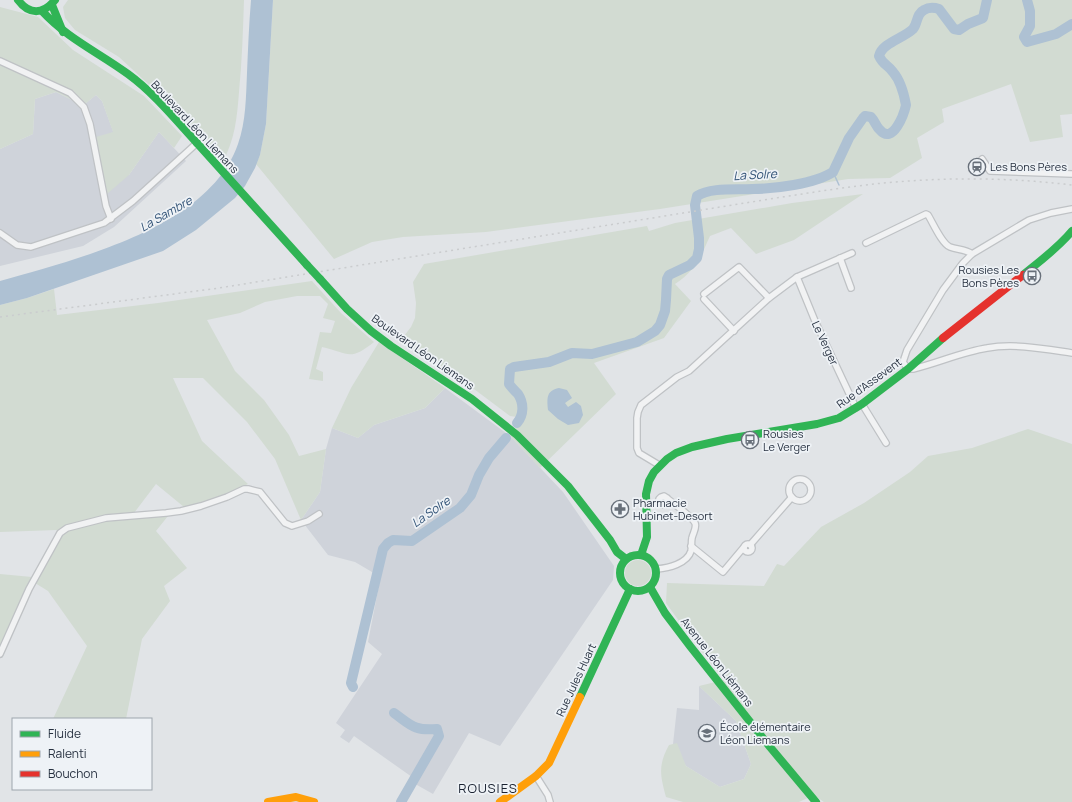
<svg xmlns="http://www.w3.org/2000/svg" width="1072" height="802" viewBox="0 0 1072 802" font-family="Manrope,sans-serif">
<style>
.built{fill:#cfd3da}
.green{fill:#d2dbd2}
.water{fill:#aec1d3}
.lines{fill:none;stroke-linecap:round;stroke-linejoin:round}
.stream{stroke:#aec1d3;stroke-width:1.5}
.river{stroke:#aec1d3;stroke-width:10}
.street-casing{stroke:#bfc2c5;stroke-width:8}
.street{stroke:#f1f2f3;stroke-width:5.5}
.fast{stroke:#30b455;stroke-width:8}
.slow{stroke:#ff9f0a;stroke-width:8}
.jam{stroke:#e5322d;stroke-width:8}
.rail{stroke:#caccce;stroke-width:1.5;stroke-dasharray:2 4;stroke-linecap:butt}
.fast-bridge{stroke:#30b455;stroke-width:8}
.labels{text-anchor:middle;stroke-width:3.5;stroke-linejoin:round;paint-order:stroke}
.street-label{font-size:11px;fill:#273140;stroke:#eef2f6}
.poi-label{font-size:11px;fill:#273140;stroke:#eef2f6;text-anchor:start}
.water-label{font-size:12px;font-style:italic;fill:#305175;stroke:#eef2f6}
.quarter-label{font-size:13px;letter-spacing:1px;fill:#1a2231;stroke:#eef2f6}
</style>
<rect width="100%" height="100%" fill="#e1e4e7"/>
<!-- built -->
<g class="built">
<polygon points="56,92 72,100 80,108 96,95 102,101 129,175 159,132 186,161 114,227 83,246 0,266 0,149 33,134 35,99"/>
<polygon points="445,388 510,436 563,492 614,566 613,580 500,746 469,733 433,794 417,785 412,777 354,736 349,743 340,737 345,730 336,723 382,654 368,642 380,580 372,572 355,562 328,555 301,520 320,492 326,449 332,428 358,438 374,425 425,408"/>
<polygon points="699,686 736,721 751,764 744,779 720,787 686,766 673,744 677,708 699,710"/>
</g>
<!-- green -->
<g class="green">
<path d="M68,0H244C243,31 242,61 239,92C237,118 235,140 222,163L170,104L119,57L75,30L65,18L63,7Z"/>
<polygon points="273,0 1072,0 1072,114 1060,115 1063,137 1030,142 1011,84 942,109 944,122 917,138 922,158 890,178 848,179 660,209 486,232 403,237 372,242 334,259 256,164 260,155 266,124"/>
<polygon points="0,7 38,17 73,50 144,96 182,136 174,148 159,132 129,175 107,194 96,137 113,132 102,101 96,95 80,108 72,100 56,92 35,99 33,134 0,149"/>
<path d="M863,194L794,240L756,254L731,228L710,236C700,258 696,270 675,284L691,301L664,338L594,363L616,394L540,468L510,436L524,418L510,416L454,374L400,341L411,327L415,318L416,303L413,282L424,264L647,226L649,231L675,223L792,203Z"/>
<path d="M312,281L341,313L374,342C349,362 349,353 322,347L316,369L323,372V381L309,379L320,332L331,333L335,321L323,318L328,304L320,296H297L265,302L240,313L207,320L235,371L264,400L289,435L299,456L326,449L320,492L301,520L275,459L247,422L203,378H173L202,441L248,484L216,499L184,507L156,484L134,513L168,516L156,531L187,568L164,586L170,601L142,639L126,719H53L87,646L48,591L35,583L57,530L0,532V305L27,298L54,289L57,315L158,303Z"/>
<polygon points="379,342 445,388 425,408 374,425 358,438 332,428 351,388"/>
<path d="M1028,429L1072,444V802H824L814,795L799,802H683L666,797C660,775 658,765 669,745L677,743L686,766L720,787L744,779L751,764L736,721L699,686L724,680L695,643L666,603L667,583L764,586L777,564L784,566L821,527L864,503L910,472L928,456L972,448Z"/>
<circle cx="638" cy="573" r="13"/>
<polygon points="0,574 32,577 0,646"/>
</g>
<!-- water -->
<g class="water">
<path d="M251,0H273L266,124L260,155L255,168L245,186L235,198L196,230L163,251L27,298L0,305V281C76,259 209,228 238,144C246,122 246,96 247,73C248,48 249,24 251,0Z"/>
<path d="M559,388L567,390L572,398L565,403L568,407L576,402L581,406L583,415L579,423L568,425L558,419L548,410C547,398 546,391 559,388Z"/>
</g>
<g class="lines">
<!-- stream -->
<polyline class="stream" points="833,172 839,185"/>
<!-- river -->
<g class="river">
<polyline points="1027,0 1030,11 1030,26 1024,37 1027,42 1056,34 1072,24"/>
<path d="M517,423C524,415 524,403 518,394C515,391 512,388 509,384L510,369L514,367L549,362L572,353L592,354L637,342L655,331L660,325L665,311L666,300L667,279L669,275L690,265L697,258L699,249V238L695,205L697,196C711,187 736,190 752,189C773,189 815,184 833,172L849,138L863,118L865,116L871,117C875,121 876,127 880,130C893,145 904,114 906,105C904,94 900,80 893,72C888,65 883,65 879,56C882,43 904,38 913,29C918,23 916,14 924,10C929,7 933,7 939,9L954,29L959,30L968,24L983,18L987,0"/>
<polyline points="353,687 351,683 383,549 388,543 393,540 412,541 460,508 471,495 479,475 489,458 506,438"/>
<path d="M394,713C411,725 414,731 437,729L439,736L401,802"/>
</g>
<defs>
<g id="street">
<polyline points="0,61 70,93 84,107 90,124 106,206 111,219"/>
<polyline points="982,159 990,171 1072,174"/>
<path d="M1072,209L1051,213L1029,220L972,254L963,263L943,290L907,350L903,362L908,369H913C938,363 962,352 987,348C1014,343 1045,349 1072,353"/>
<polyline points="0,233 17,245 31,247 104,223 133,201 197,143"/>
<path d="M866,243L926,214L928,215C933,223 942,244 950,247C958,250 965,249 972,254"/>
<polyline points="840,258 851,288"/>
<polyline points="797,277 852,253"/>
<polyline points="704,294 739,267 769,298"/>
<polyline points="704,299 734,331"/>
<polyline points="862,404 886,443"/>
<polyline points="659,465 639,453 637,448 637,418 638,412 641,405 677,377 689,371 769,298 797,277 815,321 856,408"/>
<circle cx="800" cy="490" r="11"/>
<circle cx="748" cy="548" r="4"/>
<polyline points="750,545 792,497"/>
<polyline points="691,546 723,572 744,547"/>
<path d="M657,569C668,568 687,564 691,551C692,547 691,542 692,538C693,533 697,528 695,523C691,515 673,504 667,498L664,496L661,497L659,499V503L662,505L665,504L667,501V498"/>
<polyline points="0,654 29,589 60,533 67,528 106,518 166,513 181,511 201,506 227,497 244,489 248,489 260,492 285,523 292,526 308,521 319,514"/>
<polyline points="536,776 548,795 550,802"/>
</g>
</defs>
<!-- street casing -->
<use href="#street" class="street-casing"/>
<!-- street -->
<use href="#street" class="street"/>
<!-- fast -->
<g class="fast">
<path d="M18,0C29,15 43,15 55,0"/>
<polyline points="52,5 63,32"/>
<path d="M42,11C68,39 98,52 128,74C154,93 175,119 197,143"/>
<polyline points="197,143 307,265"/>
<path d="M1023,275C1040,261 1058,248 1072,231"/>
<polyline points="320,279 347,309 371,331 391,346 472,399 517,435 568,486 610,540 617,552 626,559"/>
<circle cx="638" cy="573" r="18"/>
<polyline points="641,555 647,537 646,494 649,481 654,472 667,459 676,453 692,447 727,439 817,424 839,418 862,404 908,369 943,338"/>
<polyline points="650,587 665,613 690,646 770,747 816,802"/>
<polyline points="580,697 630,589"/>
</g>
<!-- slow -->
<g class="slow">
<polyline points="268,802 296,797 314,802"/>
<polyline points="500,802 536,776 549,763 580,697"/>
</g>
<!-- jam -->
<polyline class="jam" points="943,338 1023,275"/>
<!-- rail -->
<path class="rail" d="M0,317L219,288L776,198C816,192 856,185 896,182C955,177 1014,178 1072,185"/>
<!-- fast-bridge -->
<polyline class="fast-bridge" points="307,265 320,279"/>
</g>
<!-- icons -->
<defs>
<symbol id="station-ring" viewBox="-11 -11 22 22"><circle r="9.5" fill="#eef2f6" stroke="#68707a" stroke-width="1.5"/><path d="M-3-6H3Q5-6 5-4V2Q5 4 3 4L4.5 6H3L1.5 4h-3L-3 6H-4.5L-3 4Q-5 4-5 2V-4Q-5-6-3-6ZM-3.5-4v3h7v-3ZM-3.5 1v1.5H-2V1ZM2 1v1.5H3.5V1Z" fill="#68707a"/></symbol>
<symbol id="bus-ring" viewBox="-11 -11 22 22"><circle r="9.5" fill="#eef2f6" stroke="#68707a" stroke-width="1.5"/><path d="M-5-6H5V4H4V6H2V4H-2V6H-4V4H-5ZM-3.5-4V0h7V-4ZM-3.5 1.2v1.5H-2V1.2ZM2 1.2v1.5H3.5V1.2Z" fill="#68707a"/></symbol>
<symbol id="pharmacy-ring" viewBox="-11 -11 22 22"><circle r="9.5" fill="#eef2f6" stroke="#68707a" stroke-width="1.5"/><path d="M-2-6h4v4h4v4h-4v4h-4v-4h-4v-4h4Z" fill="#68707a"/></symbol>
<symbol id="school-ring" viewBox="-11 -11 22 22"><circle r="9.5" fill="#eef2f6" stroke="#68707a" stroke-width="1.5"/><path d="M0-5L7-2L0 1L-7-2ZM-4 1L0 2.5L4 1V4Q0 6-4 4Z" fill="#68707a"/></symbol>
</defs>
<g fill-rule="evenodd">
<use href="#station-ring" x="967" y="157" width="20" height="20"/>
<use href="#bus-ring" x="1022" y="266" width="20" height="20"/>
<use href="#bus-ring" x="740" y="430" width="20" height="20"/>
<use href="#pharmacy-ring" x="610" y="499" width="20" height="20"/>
<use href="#school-ring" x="697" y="723" width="20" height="20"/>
</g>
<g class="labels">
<!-- street labels -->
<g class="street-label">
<text transform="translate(195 127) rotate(47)" y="4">Boulevard Léon Liemans</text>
<text transform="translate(825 343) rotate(65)" y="4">Le Verger</text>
<text transform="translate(423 352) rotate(35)" y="4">Boulevard Léon Liemans</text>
<text transform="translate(869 383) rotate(-36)" y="4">Rue d'Assevent</text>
<text transform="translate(717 662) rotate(52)" y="4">Avenue Léon Liémans</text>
<text transform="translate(576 680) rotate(-65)" y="4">Rue Jules Huart</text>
</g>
<!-- poi labels -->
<g class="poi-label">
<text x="990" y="171">Les Bons Pères</text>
<text x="1019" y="274" text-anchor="end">Rousies Les<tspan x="1019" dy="13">Bons Pères</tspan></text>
<text x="763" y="438">Rousies<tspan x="763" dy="13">Le Verger</tspan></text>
<text x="633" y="507">Pharmacie<tspan x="633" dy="13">Hubinet-Desort</tspan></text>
<text x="720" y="731">École élémentaire<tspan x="720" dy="13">Léon Liemans</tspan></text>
</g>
<!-- water labels -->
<g class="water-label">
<text transform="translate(755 175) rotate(-3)" y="4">La Solre</text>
<text transform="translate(166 214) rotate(-30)" y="4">La Sambre</text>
<text transform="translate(431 512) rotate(-35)" y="4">La Solre</text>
</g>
<!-- quarter labels -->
<g class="quarter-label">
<text x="488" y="793">ROUSIES</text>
</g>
</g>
<!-- legend -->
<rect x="12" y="718" width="140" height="72" fill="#eef2f6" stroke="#9ea5ad"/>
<rect x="20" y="731" width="20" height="6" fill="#30b455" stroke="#9ea5ad"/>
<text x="48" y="738" font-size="12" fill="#273140">Fluide</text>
<rect x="20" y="751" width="20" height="6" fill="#ff9f0a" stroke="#9ea5ad"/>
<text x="48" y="758" font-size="12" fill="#273140">Ralenti</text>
<rect x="20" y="771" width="20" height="6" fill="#e5322d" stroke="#9ea5ad"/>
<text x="48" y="778" font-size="12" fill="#273140">Bouchon</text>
</svg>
